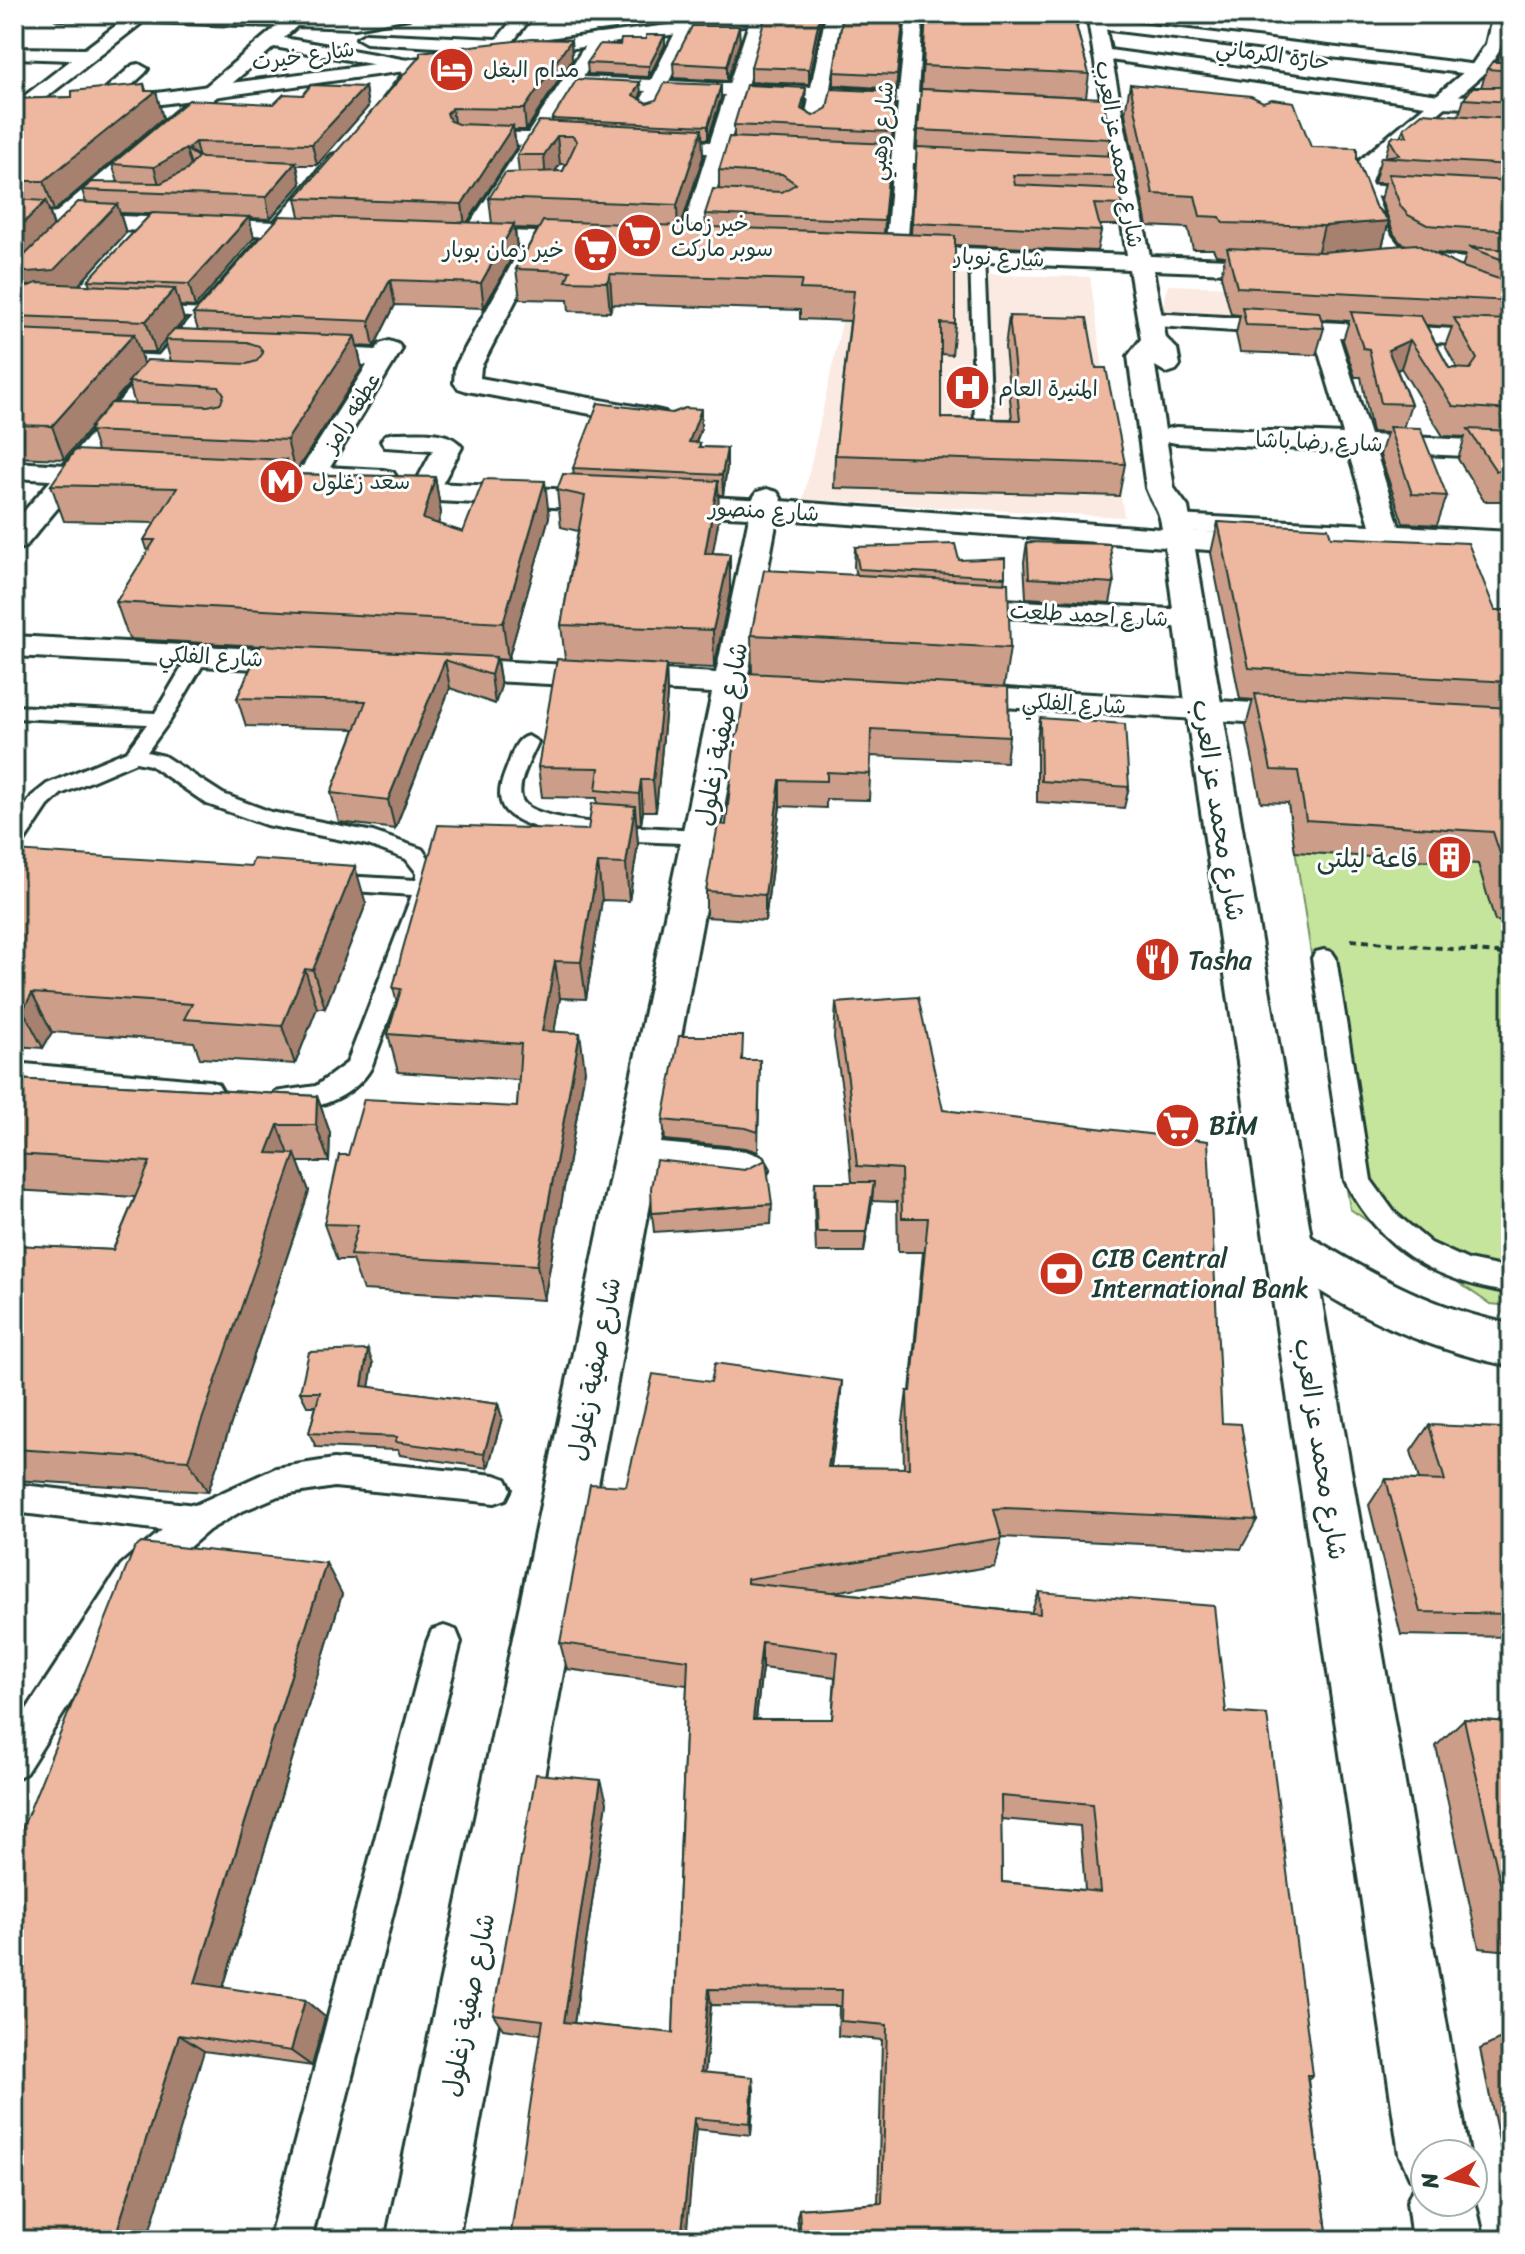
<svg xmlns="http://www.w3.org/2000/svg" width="1525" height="2254" viewBox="0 0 1525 2254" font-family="Sriracha,'Playpen Sans Arabic',sans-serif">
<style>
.built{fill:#faeae2}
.green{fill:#c5e59d;stroke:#729168;stroke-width:2}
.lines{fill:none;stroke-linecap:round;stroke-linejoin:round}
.lane-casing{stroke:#1f3d34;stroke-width:6}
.street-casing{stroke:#1f3d34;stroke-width:6}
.secondary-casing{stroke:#1f3d34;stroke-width:6}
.path{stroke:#1f3d34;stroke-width:4;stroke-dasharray:7 5;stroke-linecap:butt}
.lane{fill:#fff;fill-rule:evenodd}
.street{fill:#fff;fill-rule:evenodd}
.secondary{fill:#fff;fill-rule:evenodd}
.wall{fill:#cc9e89;stroke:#1f3d34;stroke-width:2;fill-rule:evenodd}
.shaded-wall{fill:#a6816f;stroke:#1f3d34;stroke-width:2}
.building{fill:#edb89f;stroke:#1f3d34;stroke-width:2;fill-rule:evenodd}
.labels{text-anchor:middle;stroke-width:6;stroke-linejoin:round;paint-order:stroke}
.far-street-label{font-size:22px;fill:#1f3d34;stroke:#fff}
.far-poi-label{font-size:22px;fill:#1f3d34;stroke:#fff;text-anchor:start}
.street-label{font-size:26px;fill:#1f3d34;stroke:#fff}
.poi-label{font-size:26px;fill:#1f3d34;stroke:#fff;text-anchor:start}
</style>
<rect width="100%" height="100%" fill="#fff"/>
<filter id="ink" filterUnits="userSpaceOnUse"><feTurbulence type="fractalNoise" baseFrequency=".0125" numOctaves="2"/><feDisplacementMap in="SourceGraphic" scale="16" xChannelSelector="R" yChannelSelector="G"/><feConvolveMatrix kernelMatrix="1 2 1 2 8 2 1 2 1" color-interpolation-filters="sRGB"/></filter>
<g filter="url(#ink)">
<!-- built -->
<g class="built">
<polygon points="853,272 1090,277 1124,517 803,500"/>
<polygon points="1168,285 1326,290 1339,332 1159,319"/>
</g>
<!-- green -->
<polygon class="green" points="1288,803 1511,817 1511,1306 1490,1304 1350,1209"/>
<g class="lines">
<defs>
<g id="lane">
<polygon points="977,252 984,256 991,422 983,427 975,422 970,256"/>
<polygon points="146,307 206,310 213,314 206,318 141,314 139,311"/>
<polygon points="107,353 168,356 175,360 168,364 102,360 102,354"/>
<path d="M198,650L208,656L171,719L147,752L164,756L223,794L271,812L373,832L422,849L439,872L437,888L371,1068C354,1098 308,1116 275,1106L271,1099L275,1092L316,1086L347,1063L412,895L324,889L316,887L313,882L316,877L324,875L416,880L417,873L406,859L368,845L266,825L207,804L150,765L136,762L61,794L48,806L22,845L14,847V824L32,796L47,784L127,751L147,724L14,718V706L155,713L191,652Z"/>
<path d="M528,736L538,742C532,757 515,784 522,800C533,826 671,828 701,830L709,832L712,837L709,842L701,844C661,841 522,842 503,807C496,793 503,778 508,765C513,753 515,739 528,736Z"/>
<path d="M1324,950L1332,952L1336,958L1371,1180L1395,1213L1431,1243L1468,1260L1511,1269V1293C1434,1280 1382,1251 1345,1181L1312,958L1316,952Z"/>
<polygon points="14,1063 209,1081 218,1084 222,1091 218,1098 209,1101 14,1081"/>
<polygon points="334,1459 495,1475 506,1479 511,1489 506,1499 495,1503 334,1487 278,1496 240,1512 209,1530 143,1587 26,1773 14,1779 14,1729 121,1565 162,1530 14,1512 14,1484 195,1505 276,1468"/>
<polygon points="444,1626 456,1630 461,1642 311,2240 269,2240 427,1642 432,1630"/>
</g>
<g id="street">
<polygon points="50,14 355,18 376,14 411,14 409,18 355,28 297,26 284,38 413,61 421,74 400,103 393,105 384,99 403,74 400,69 274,47 68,226 52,226 49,221 52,216 277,26 143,22 21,117 14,119 14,104 71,60 14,58 14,48 85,49 122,21 58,19"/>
<polygon points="517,14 534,14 501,57 489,57 486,53 488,50 366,43 357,38 366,33 497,39"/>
<path d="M752,14H764L766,18L747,85L811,87L826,14H842L830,88L899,92L907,14H923L918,92L981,95L990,101L981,107L917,104L914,151L976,154L986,160L976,166L913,163L907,252L904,257H888L885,252L893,162L727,154L700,245L689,252L678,245L707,153L540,146L481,241H465L462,236L521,145L462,142L455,140L452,136L455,132L528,133L592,35L598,34L607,39L583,77L651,80L678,27L687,22L696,27L669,81L729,84ZM576,88L646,91L637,107L647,113L654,111L664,92L725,95L710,142L548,134ZM744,96L809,99L804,122L814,128L824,122L828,100L898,103L894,150L730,142Z"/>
<polygon points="1099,19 1478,65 1487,70 1478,75 1093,28 1090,24 1093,20"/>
<polygon points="1102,49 1439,95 1511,97 1511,109 1439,107 1096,58 1093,54"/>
<polygon points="139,64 148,69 145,73 108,107 94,107 91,103 94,99 133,65"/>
<polygon points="339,153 346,155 349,159 346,163 25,547 14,550 14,523 332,155"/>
<polygon points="1363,185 1511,193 1511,205 1356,195 1352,191 1356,187"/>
<polygon points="536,233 547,240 481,367 480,378 656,410 665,412 669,418 665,424 656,426 467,391 458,388 454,383 455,367 525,240"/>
<polygon points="1408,254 1511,261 1511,275 1400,266 1397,261 1400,256"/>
<polygon points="1150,313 1511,332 1511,346 1339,337 1370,435 1511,442 1511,458 1376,452 1399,526 1511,532 1511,550 1494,549 1501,551 1511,572 1511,622 1500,620 1495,613 1475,557 1479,551 1487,549 1166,530 1161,524 1166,518 1176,515 1370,525 1348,451 1176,443 1166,441 1162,435 1166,429 1176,427 1343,434 1314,336 1141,325 1138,320 1141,315"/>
<polygon points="389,341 398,344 402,349 326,474 322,480 312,482 302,480 298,474 367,365 300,362 291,359 287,354 291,349 300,346 376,350 380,344"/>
<path d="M395,433C415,433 449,428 462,447L441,486L431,488L421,486L417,480L433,450L385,447L381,441L385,435Z"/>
<polygon points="767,489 777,492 781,498 748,675 774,679 779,686 774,693 745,695 661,1143 746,1151 762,1157 769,1169 762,1181 746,1187 655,1177 458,2240 386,2240 712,693 439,678 427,675 423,668 427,661 439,658 716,673 753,498 757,492"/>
<polygon points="949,597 1190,610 1201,612 1206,619 1201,626 1190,628 938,613 933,606 938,599"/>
<polygon points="14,636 314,652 326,655 330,662 326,669 314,672 14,656"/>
<polygon points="950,686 1309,706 1321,709 1326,716 1321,723 1309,726 938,703 933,696 938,689"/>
</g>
<g id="secondary">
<polygon points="750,14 796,14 788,19 14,124 14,112"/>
<path d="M1087,14H1103L1150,256L1282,261L1290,263L1294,268L1290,273L1282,275L1153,270L1166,338L1177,349L1180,365L1176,370L1167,373L1155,366L1174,488L1188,507L1192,531L1273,537L1284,540L1288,546L1284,552L1273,555L1195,549L1311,1237C1374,1276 1437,1310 1511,1324V1366C1443,1353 1379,1327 1320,1291L1469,2154H1425V2202H1473V2192L1484,2240H1412L1407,2202L1416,2181L1410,2178L1399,2154L1186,710L1165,547L767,518L380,498L370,495L366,489L368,486L228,478L218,476L214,470L218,464L228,462L383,470L393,472L397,478L395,481L767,500L1162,529C1159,506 1153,507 1146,488L1128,356L1141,339L1129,269L895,259L887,257L884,252L887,247L895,245L1127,255Z"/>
<path d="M1493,14H1509L1504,44L1484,74L1377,166L1371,182L1391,235L1398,244L1465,280L1511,297V312C1476,304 1392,270 1372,241C1361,226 1357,200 1351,182L1360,160L1471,66L1486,44Z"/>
<polygon points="14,212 327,224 338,231 327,238 14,226"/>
<polygon points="455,229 590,234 601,241 590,248 447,241 444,236 447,231"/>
<polygon points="14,462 119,468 129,470 133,476 129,482 119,484 14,478"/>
<polygon points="1414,544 1511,549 1511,567 1403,559 1399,553 1403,547"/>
</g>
</defs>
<!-- lane casing -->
<use href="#lane" class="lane-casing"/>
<!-- street casing -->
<use href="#street" class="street-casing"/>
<!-- secondary casing -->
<use href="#secondary" class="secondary-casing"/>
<!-- path -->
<polyline class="path" points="1351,940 1497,953 1511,958"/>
<!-- lane -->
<use href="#lane" class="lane"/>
<!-- street -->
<use href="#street" class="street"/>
<!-- secondary -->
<use href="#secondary" class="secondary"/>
</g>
<!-- wall -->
<g class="wall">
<polygon points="849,14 904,14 896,89 834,85 834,72"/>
<polygon points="926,14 1078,22 1077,29 1089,74 1086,97 921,89"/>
<polygon points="822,17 809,84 751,82 751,67"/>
<path d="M1511,27V501H1484L1458,459L1465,437L1443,436L1401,368L1397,370L1411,404L1403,428L1447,496L1437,525L1403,523L1380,455L1387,433L1372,432L1361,377H1355L1343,340L1349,321L1321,319L1324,328L1316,355L1240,352L1236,334L1240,315L1231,314L1221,276L1225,256L1216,255L1213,249H1193L1188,228L1147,226L1125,113L1130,84L1311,147L1357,160L1375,206L1389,220L1381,200L1385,183H1374L1381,157H1385L1390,140L1401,136L1404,128L1459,115L1464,99L1481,87L1487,69L1497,62L1504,37ZM1389,221L1394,234L1400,242L1406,245L1382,247ZM1432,253L1466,255L1462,267ZM1426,325L1452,327L1445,346L1457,368H1449Z"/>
<polygon points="665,35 665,45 649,77 588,74 587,63 620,45"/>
<path d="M571,40L572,60L526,130H514L516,148L467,223L492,224L489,198L519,173L517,155L552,122V119L641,94L639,98L647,103L721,85V98L708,139H702L703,157L681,226L706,227L705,214L719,189V170L734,137V125L805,102L804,110L813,116L896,92L884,233L911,234L921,89L1111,139L1108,156L1117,176L1115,190L1122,205L1119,225H1099L1101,231L1097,251L955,245V324L952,355L941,354V418L1012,419L1005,347L1009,316L1096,368L1125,464L1119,496L834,488L835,455L850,321L800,319V310L612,304L610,312L569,311L568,300L520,299L516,269L538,229L515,228L517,248L484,308L395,305L374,347L357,346L362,368L295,473H289V474L435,477L441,513L438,524L463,532L549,517L508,660L497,659L501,686L495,704L450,688L395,829L339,822L331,793L355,729L246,726L237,698L260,646L129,639L116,602L148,552L144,540L155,523L64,521L51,485L97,451L90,429L64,459L14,457V99L72,97L144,84L146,91L163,118L54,211L49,210L54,226L86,203L82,190L118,182L112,164L303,95L365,87L368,107L317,165H297L301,184L270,219L249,218L254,238L195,307L180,306L184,320L176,329L198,330L193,314L300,216L296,198ZM560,164H566L563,171L555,172ZM120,213L151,214L88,280L90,285H79L126,233ZM165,341L171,361L144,364L140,352H156ZM129,384L135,404L113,403Z"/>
<polygon points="740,41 727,81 674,78 673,63"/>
<polygon points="701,409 701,428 696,443 700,443 700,447 727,448 727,467 723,495 718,495 719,518 712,553 730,554 730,592 714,668 666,666 667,695 656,811 643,811 641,824 636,823 638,844 629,901 602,900 586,999 560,998 554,1032 585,1070 544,1300 363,1290 352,1260 337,1260 324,1224 348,1155 517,1107 519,1080 398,1072 388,1034 397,1003 393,988 588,830 597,803 597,798 542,797 538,767 565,659 561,625 578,531 561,527 557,490 574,474 573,468 672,413"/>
<polygon points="1218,522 1331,537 1495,610 1511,610 1511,922 1495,921 1478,864 1295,852 1288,803 1261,802 1246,726 1253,700 1240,699 1211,553"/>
<polygon points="1027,542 1114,583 1110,603 1026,598 1024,562"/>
<polygon points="855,547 959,560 1005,577 1004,583 1010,648 1004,687 1009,736 1006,762 871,756 869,800 826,799 826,808 780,806 765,921 706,917 706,891 726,825 738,734 752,673 751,635 856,575 854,567"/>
<polygon points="1040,718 1129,787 1124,808 1037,802 1037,739"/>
<polygon points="14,851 366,904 325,1008 317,1008 295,1064 200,1058 194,1042 52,1032 43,1048 14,1046"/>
<path d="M836,1003L943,1110L1222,1423L1257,1520L1241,1549L1002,1537L994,1566L833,1592L1031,1613L1039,1592L1226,1712L1313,2075L1308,2079L1328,2240H799L797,2217L799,2209L878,2203L882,2040L838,2036L839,2006L711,2005L705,2073L754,2090L751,2135L696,2129L541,2034L503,2029L493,2014L607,1802L574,2023L673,2033L687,1685L567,1669L560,1643L626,1486L711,1382L842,1381L839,1413L831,1467L904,1468L903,1422L907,1391H910L923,1252H898L897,1202L872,1201L864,1252H816L814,1202L815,1182H852L846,1114L834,1038ZM762,1668L835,1677L832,1719H756ZM1001,1819L1080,1826L1085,1890L1002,1882Z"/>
<polygon points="743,1060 760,1060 758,1152 746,1148 665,1140 663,1120"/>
<polygon points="14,1079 317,1096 330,1133 329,1162 298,1162 309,1191 208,1492 14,1480 14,1245 113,1250 135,1197 14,1190"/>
<polygon points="772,1204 771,1224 654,1232 652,1213"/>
<polygon points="373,1364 369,1387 498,1404 502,1418 488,1468 400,1455 398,1450 316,1447 309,1433 316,1406 307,1406 300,1392"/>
<polygon points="1429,1425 1511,1456 1511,1637 1401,1635 1369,1505 1386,1479 1419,1480 1411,1451"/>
<polygon points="342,1594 223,1988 305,2000 325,2017 312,2066 204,2051 14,2240"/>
<polygon points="1464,1719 1511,1722 1511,1951 1479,1948 1436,1746"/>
<polygon points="1511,2034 1511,2199 1480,2049"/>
</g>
<!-- shaded-wall -->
<g class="shaded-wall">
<polygon points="820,14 822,14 822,17 809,84 809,69"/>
<polygon points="739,26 740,41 727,81 727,66"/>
<polygon points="665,35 665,45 649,77 649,66"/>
<polygon points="571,40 572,60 526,130 524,109"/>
<polygon points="640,82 641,94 634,108 633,95"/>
<polygon points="144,84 148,98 156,91 163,118 54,211 44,181"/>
<polygon points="721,85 721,98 708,139 708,126"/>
<polygon points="365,87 368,107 317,165 312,144"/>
<polygon points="806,88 805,102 801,123 801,109"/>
<polygon points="452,108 455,129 450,134 447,113"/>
<polygon points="513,126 516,148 465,226 462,204"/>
<polygon points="702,129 703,157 678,235 677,205"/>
<polygon points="557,136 560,164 546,184 544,155"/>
<polygon points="195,142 200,163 198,157 190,152 189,147"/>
<polygon points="186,149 192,170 160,188 154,167"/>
<polygon points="296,162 301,184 270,219 266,197"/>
<polygon points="46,201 55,231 14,273 14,232"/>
<polygon points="117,204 126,233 64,301 14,309 14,273"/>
<polygon points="249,217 254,238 195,307 189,284"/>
<polygon points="1389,221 1380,254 1316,259 1324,226"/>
<polygon points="514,224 517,248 484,308 481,283"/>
<polygon points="610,274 612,304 610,312 607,282"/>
<polygon points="390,280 395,305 374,347 369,321"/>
<polygon points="175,289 184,320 167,340 165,340 165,341 156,352 146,321"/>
<polygon points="134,334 144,366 128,382 129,384 91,427 90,427 90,429 64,459 52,426"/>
<polygon points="355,336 362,368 295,473 287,440"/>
<polygon points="1410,340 1401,368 1380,379 1388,350"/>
<polygon points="701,409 701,428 689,462 689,442"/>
<polygon points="727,448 727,467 723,495 722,475"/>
<polygon points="286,460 294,496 278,474"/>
<polygon points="435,477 441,513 430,555 423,519"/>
<polygon points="545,481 549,517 508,660 503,623"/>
<polygon points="718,481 719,518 706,591 705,553"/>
<polygon points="730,554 730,592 714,668 713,630"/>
<polygon points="496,657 501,686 495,704 491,675"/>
<polygon points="445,660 450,688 395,829 388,800"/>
<polygon points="666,665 667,695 656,811 653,780"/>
<polygon points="641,780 643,811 641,824 639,794"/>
<polygon points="780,780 780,806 765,921 765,895"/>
<polygon points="635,806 638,844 629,901 626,864"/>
<polygon points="598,863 602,900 586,999 581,962"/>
<polygon points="355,866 366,904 325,1008 313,970"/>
<polygon points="555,961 560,998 548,1068 542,1031"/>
<polygon points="305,969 317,1008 295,1064 282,1026"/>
<polygon points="32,993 52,1032 43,1048 23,1010"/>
<polygon points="580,1033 585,1070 544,1300 537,1265"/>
<polygon points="317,1096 330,1133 329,1162 316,1125"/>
<polygon points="278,1125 292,1162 295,1154 309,1191 208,1492 188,1460 267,1153"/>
<polygon points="874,1182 872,1202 864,1252 866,1232"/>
<polygon points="368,1350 373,1364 367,1400 362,1386"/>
<polygon points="842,1381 839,1413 826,1496 828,1467"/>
<polygon points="498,1404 502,1418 488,1468 484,1454"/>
<polygon points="326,1563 342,1594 219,2001 195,1983"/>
<polygon points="762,1642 762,1668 753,1743 753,1719"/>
<polygon points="601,1780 607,1802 572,2037 564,2022"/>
<polygon points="709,1989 711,2005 704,2085 701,2072"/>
<polygon points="305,2000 325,2017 312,2066 291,2051"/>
<polygon points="179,2035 204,2051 147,2240 114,2240"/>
<polygon points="753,2077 754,2090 751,2135 750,2123"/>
<polygon points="694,2118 696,2129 686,2240 681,2240"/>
</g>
<!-- building -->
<g class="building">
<polygon points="766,14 820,14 809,69 751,67"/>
<polygon points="849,14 904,14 897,75 834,72 843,15"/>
<polygon points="926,14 1076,14 1078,22 1075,22 1089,74 923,66"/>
<polygon points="692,26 739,26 727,66 673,63"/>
<polygon points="1511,27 1511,71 1487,69 1492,62 1501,62 1504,37"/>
<polygon points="646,35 665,35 649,66 587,63 600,44 620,45 621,39 646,39"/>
<polygon points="532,39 571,40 524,109 452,108 447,113 450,121 458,124 513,126 462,204 296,198 420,56 420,52"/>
<polygon points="577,79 640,82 633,95 647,103 656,100 665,83 721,85 708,126 552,119"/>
<polygon points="144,84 145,91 156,91 44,181 14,181 14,99 72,97 72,91"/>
<polygon points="1130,84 1251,96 1263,102 1272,99 1294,102 1311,147 1357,148 1357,160 1375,206 1389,221 1324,226 1223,223 1220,217 1200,216 1195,196 1153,194"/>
<polygon points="311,85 365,87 312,144 195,142 189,147 190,151 202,158 296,162 266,197 82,190 92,182 161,183 187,170 198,157 186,149 154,167 112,164 189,100 274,104 284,94 303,95"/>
<polygon points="746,85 806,88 801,109 813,116 827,108 831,89 896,92 892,132 734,125"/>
<polygon points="1473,87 1511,87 1511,102 1464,99"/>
<polygon points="921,89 1103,98 1111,139 918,130"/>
<polygon points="1422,113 1511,119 1511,165 1381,157 1399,155 1390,140 1394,136 1407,136 1404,128"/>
<polygon points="539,121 702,129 677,205 489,198 505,173 563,171 577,141 572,136 557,136 544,155 517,155"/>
<polygon points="729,137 891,144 884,221 705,214 713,189 782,192 796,184 782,174 719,170"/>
<polygon points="917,147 1114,156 1117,176 1013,175 1015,185 1120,190 1122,205 1094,204 1101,231 912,223"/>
<polygon points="1388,174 1511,181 1511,231 1427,225 1408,215 1401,207"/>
<polygon points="14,199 46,201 14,232"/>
<polygon points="78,202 117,204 54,270 14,273 14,266"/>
<polygon points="152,213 249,217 189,284 88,280"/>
<polygon points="280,216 514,224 481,283 390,280 369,321 193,314"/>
<polygon points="543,221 955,236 955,324 941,323 941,418 1020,420 1009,316 1087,318 1096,368 1106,368 1125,464 835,455 854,291 800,289 802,280 610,274 607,282 566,281 570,271 516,269"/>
<polygon points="1416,244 1457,265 1511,283 1511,301 1237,287 1227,248 1323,252"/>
<polygon points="1469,247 1511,250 1511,263"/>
<polygon points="37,283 175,289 146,321 14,316 14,291"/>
<polygon points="1242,307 1319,312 1324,328 1246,325"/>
<polygon points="1351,312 1421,316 1449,368 1470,369 1477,359 1454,318 1511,320 1511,410 1453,406 1410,340 1388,350 1411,404 1381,403 1369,349 1363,348"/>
<polygon points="14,329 134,334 52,426 14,425"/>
<polygon points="174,329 355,336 287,440 90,431 92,427 90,427 111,403 208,406 221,403 224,394 219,387 128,382 147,360 247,364 257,361 263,353 259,346 247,342 165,340"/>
<polygon points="598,403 672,413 685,408 701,409 689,442 700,443 699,447 727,448 722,475 573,468"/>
<polygon points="1389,427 1420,428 1447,496 1412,494"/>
<polygon points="1468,429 1511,431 1511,471 1496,471"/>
<polygon points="75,450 286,460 278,474 435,477 423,519 463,532 484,479 545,481 503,623 116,602 155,540 144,540 177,488 51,485"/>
<polygon points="563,474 718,481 705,553 730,554 713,630 561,625 585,496 557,490"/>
<polygon points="1218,522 1328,528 1331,537 1468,543 1495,610 1511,610 1511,682 1249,668"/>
<polygon points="1027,542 1110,544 1114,583 1029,578"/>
<polygon points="955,544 959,560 1005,558 1005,577 859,569 855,547"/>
<polygon points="764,570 1008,583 1010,648 751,635"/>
<polygon points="261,645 496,657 491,675 445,660 388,800 331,793 366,701 237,698"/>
<polygon points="557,659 666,665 653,780 641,780 639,794 596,790 599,768 538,767"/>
<polygon points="747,673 1008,687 1009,736 871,729 870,774 827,772 827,781 780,780 765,895 706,891 718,824 726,825 735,736 738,734"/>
<polygon points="1255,694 1511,708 1511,888 1493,832 1306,820 1298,771 1271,770"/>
<polygon points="1040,718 1125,724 1129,787 1041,781"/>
<polygon points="592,803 635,806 626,864 598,863 581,962 555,961 542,1031 580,1033 537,1265 350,1255 358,1225 324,1224 339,1155 348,1155 364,1099 517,1107 521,1044 388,1034 401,989 393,988 402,952 438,825 588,830"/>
<polygon points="14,851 251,866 253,859 355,866 313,970 305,969 282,1026 184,1019 192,1004 32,993 23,1010 14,1009"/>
<path d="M918,997L943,1110L1208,1141L1222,1423L1241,1424L1257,1520L1005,1508L994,1509L1002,1538L747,1579V1583L1040,1614L1039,1592L1214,1606L1226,1712L1267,1715L1313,2075H1307L1328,2240H801L799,2209L882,2203L887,2025L841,2021L842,1990L709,1989L701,2072L753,2077L750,2123L694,2118L681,2240H510L543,2020L493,2014L536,1774L601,1780L564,2022L673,2033L688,1660L560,1643L590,1484L626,1486L653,1374L711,1382L715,1363L842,1381L828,1467L909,1468L907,1391H911L928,1218H902L901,1169L857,1166L848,1079L836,1003ZM762,1642L838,1652L832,1719H753ZM1001,1796L1092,1804L1100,1892L1002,1882Z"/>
<polygon points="679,1036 743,1036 742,1060 760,1060 758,1132 746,1128 663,1120"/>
<polygon points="14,1079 317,1096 316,1125 278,1125 267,1153 295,1154 188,1460 14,1449 14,1245 113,1250 150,1162 14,1154"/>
<polygon points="656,1160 745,1170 766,1160 772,1204 652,1213 651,1188"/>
<polygon points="815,1182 874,1182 866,1232 817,1232"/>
<polygon points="368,1350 362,1386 498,1404 484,1454 395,1442 397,1437 309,1433 320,1392 300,1392 309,1352"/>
<polygon points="1429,1425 1502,1428 1511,1456 1511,1614 1420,1612 1386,1479 1445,1481"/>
<polygon points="141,1543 326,1563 195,1983 305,2000 291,2051 179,2035 114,2240 14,2240 14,1849 134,1549"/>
<polygon points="1464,1719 1511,1722 1511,1928 1510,1928"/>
</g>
</g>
<!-- icons -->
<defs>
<symbol id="hotel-disc" viewBox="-11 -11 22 22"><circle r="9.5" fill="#c8321e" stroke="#fff"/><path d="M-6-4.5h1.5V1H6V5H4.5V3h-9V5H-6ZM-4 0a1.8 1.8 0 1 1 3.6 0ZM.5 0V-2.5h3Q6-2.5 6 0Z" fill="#fff"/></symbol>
<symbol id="supermarket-disc" viewBox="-11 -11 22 22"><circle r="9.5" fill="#c8321e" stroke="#fff"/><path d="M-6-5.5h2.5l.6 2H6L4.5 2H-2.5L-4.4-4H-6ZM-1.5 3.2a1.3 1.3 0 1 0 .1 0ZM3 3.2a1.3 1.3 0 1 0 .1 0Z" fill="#fff"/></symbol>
<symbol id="hospital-disc" viewBox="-11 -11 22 22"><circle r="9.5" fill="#c8321e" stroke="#fff"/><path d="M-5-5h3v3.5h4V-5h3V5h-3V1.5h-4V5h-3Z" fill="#fff"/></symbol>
<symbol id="metro-disc" viewBox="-11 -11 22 22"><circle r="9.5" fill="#c8321e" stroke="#fff"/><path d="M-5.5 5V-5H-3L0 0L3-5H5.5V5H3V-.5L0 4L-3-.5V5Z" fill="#fff"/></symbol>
<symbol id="building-disc" viewBox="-11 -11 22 22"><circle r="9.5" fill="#c8321e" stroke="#fff"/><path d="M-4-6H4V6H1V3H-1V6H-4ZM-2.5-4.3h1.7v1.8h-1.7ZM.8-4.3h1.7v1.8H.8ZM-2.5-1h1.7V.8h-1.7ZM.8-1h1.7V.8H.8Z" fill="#fff"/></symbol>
<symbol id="restaurant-disc" viewBox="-11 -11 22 22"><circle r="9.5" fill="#c8321e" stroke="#fff"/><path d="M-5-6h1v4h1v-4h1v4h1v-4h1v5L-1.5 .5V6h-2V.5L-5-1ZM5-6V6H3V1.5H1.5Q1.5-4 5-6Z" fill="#fff"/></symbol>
<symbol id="bank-disc" viewBox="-11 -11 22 22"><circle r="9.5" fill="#c8321e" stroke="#fff"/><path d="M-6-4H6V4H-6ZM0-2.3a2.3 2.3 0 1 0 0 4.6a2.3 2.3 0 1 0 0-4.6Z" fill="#fff"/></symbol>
</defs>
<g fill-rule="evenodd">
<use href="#hotel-disc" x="426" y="44" width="51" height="51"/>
<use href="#supermarket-disc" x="614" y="210" width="51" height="51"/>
<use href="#supermarket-disc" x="570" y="224" width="51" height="51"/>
<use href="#hospital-disc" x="942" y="362" width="51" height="51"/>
<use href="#metro-disc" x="256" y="456" width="51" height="51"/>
<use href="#building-disc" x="1424" y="832" width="51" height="51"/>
<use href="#restaurant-disc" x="1132" y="934" width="51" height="51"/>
<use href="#supermarket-disc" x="1152" y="1100" width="51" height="51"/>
<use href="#bank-disc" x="1036" y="1248" width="51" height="51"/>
</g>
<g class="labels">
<!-- far-street labels -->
<g class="far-street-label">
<text transform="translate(1273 54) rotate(8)" y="8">حارة الكرماني</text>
<text transform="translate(303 55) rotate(-8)" y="8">شارع خيرت</text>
<text transform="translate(881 131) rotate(-85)" y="8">شارع وهبي</text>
<text transform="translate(1120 154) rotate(80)" y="8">شارع محمد عز العرب</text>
<text transform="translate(999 257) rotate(2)" y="8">شارع نوبار</text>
<text transform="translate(351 412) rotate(-58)" y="8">عطفه رامز</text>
<text transform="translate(1319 441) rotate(2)" y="8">شارع رضا باشا</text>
<text transform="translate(764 510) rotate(3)" y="8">شارع منصور</text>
<text transform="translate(1089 614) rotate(3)" y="8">شارع احمد طلعت</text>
<text transform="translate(211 656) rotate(3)" y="8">شارع الفلكي</text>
<text transform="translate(1074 703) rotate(3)" y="8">شارع الفلكي</text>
</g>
<!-- far-poi labels -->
<g class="far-poi-label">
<text x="483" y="77">مدام البغل</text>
<text x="671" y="231">خير زمان<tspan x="671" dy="25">سوبر ماركت</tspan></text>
<text x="564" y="257" text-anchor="end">خير زمان بوبار</text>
<text x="998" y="396">المنيرة العام</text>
<text x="312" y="489">سعد زغلول</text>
</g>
<!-- street labels -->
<g class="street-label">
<text transform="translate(721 734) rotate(-79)" y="9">شارع صفية زغلول</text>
<text transform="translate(1219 810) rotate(81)" y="9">شارع محمد عز العرب</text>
<text transform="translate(594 1369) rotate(-79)" y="9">شارع صفية زغلول</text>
<text transform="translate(1321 1449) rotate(81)" y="9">شارع محمد عز العرب</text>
<text transform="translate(468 2005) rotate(-79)" y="9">شارع صفية زغلول</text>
</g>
<!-- poi labels -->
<g class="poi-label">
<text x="1418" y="867" text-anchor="end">قاعة ليلتى</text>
<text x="1188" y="969">Tasha</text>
<text x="1209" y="1134">BİM</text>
<text x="1092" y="1267">CIB Central<tspan x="1092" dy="30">International Bank</tspan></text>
</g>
</g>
<!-- margin -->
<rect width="1525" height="2254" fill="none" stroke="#fff" stroke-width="48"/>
<rect x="24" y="24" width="1477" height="2206" fill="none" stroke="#1f3d34" stroke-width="3" filter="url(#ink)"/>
<!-- north arrow -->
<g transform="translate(1449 2178) rotate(262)"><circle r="38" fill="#ffffff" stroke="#a5b1ae" stroke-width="2"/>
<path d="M0-6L14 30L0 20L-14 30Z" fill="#c8321e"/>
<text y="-12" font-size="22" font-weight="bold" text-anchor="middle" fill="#1f3d34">N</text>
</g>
</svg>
